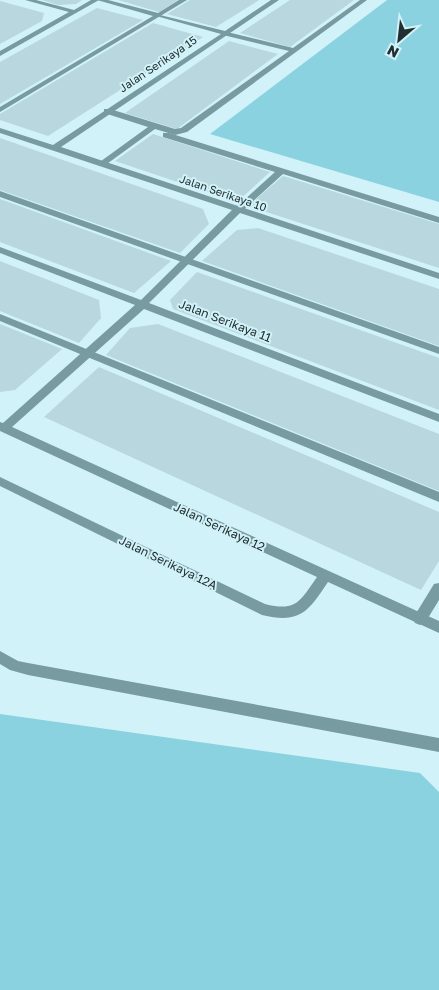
<svg xmlns="http://www.w3.org/2000/svg" width="439" height="990" viewBox="0 0 439 990" font-family="'Golos Text',sans-serif">
<style>
.green{fill:#8bd2e0}
.building{fill:#b8d7de}
.lines{fill:none;stroke-linecap:round;stroke-linejoin:round}
.service{fill:#789ba2;fill-rule:evenodd}
.minor{fill:#789ba2;fill-rule:evenodd}
.labels{text-anchor:middle;stroke-width:4;stroke-linejoin:round;paint-order:stroke}
.far-street-label{font-size:11px;fill:#222f31;stroke:#d1f2f8}
.street-label{font-size:12px;fill:#222f31;stroke:#d1f2f8}
</style>
<rect width="100%" height="100%" fill="#d1f2f8"/>
<!-- green -->
<g class="green">
<polygon points="387,0 439,0 439,202 210,134"/>
<polygon points="0,714 420,773 439,792 439,990 0,990"/>
</g>
<!-- building -->
<g class="building">
<polygon points="42,0 82,0 76,4 58,5"/>
<polygon points="118,0 178,0 159,12"/>
<polygon points="190,0 259,0 216,27 167,14"/>
<polygon points="290,0 354,0 290,47 240,33"/>
<polygon points="0,1 44,13 42,21 0,44"/>
<polygon points="97,8 143,20 0,104 0,62"/>
<polygon points="153,23 203,37 48,136 0,120 0,114"/>
<polygon points="229,41 278,54 177,129 125,113"/>
<polygon points="153,134 270,172 237,202 115,161"/>
<polygon points="0,138 203,209 209,224 180,253 0,190"/>
<polygon points="283,176 439,224 439,268 248,206"/>
<polygon points="0,199 171,261 134,293 0,242"/>
<polygon points="258,228 439,289 439,346 202,261 237,230"/>
<polygon points="0,261 99,300 101,318 79,343 0,311"/>
<polygon points="197,272 439,358 439,410 173,309 170,300"/>
<polygon points="0,324 62,349 15,390 0,392"/>
<polygon points="158,324 439,434 439,491 106,355 130,328"/>
<polygon points="99,367 439,512 439,561 421,590 44,417"/>
</g>
<g class="lines">
<!-- service -->
<g class="service">
<polygon points="97,0 108,0 158,13 179,0 187,0 0,112 0,107 153,16"/>
<polygon points="360,0 367,0 187,132 175,135 155,129 104,166 97,164 148,127 104,113 104,109 110,109 175,129 181,128 289,51 223,35 223,31 293,48"/>
<polygon points="163,133 169,133 439,217 439,223 283,174 240,213 234,213 234,209 275,172 163,137"/>
<polygon points="0,191 439,347 439,354 0,197"/>
<polygon points="0,314 439,492 439,502 0,321"/>
<polygon points="439,583 439,600 425,623 420,625 415,623 413,619 415,615 434,584"/>
<polygon points="0,651 18,661 28,663 439,738 439,752 28,675 10,670 0,664"/>
</g>
<!-- minor -->
<g class="minor">
<polygon points="25,0 36,0 74,10 91,0 99,0 0,56 0,51 69,12"/>
<path d="M271,0H279L61,147L439,273V279L240,213L149,303L439,414V422L144,309L12,427L439,621V633L328,582C308,612 300,624 262,615L0,486V477L265,604C297,612 300,601 317,577L0,431V422L3,423L135,305L0,253V247L141,300L232,210L0,133V128L53,145L221,34L156,16V14L225,31Z"/>
</g>
</g>
<g class="labels">
<!-- far-street labels -->
<g class="far-street-label">
<text transform="translate(158 64) rotate(-34)" y="4">Jalan Serikaya 15</text>
<text transform="translate(223 193) rotate(19)" y="4">Jalan Serikaya 10</text>
</g>
<!-- street labels -->
<g class="street-label">
<text transform="translate(225 321) rotate(21)" y="4">Jalan Serikaya 11</text>
<text transform="translate(219 527) rotate(25)" y="4">Jalan Serikaya 12</text>
<text transform="translate(168 563) rotate(26)" y="4">Jalan Serikaya 12A</text>
</g>
</g>
<!-- north arrow -->
<g transform="translate(399 40) rotate(208)" stroke="#d1f2f8" stroke-width="4" paint-order="stroke">
<path d="M0-4L9 19L0 12L-9 19Z" fill="#222f31"/>
<text y="-8" font-size="14" font-weight="bold" text-anchor="middle" fill="#222f31">N</text>
</g>
</svg>
